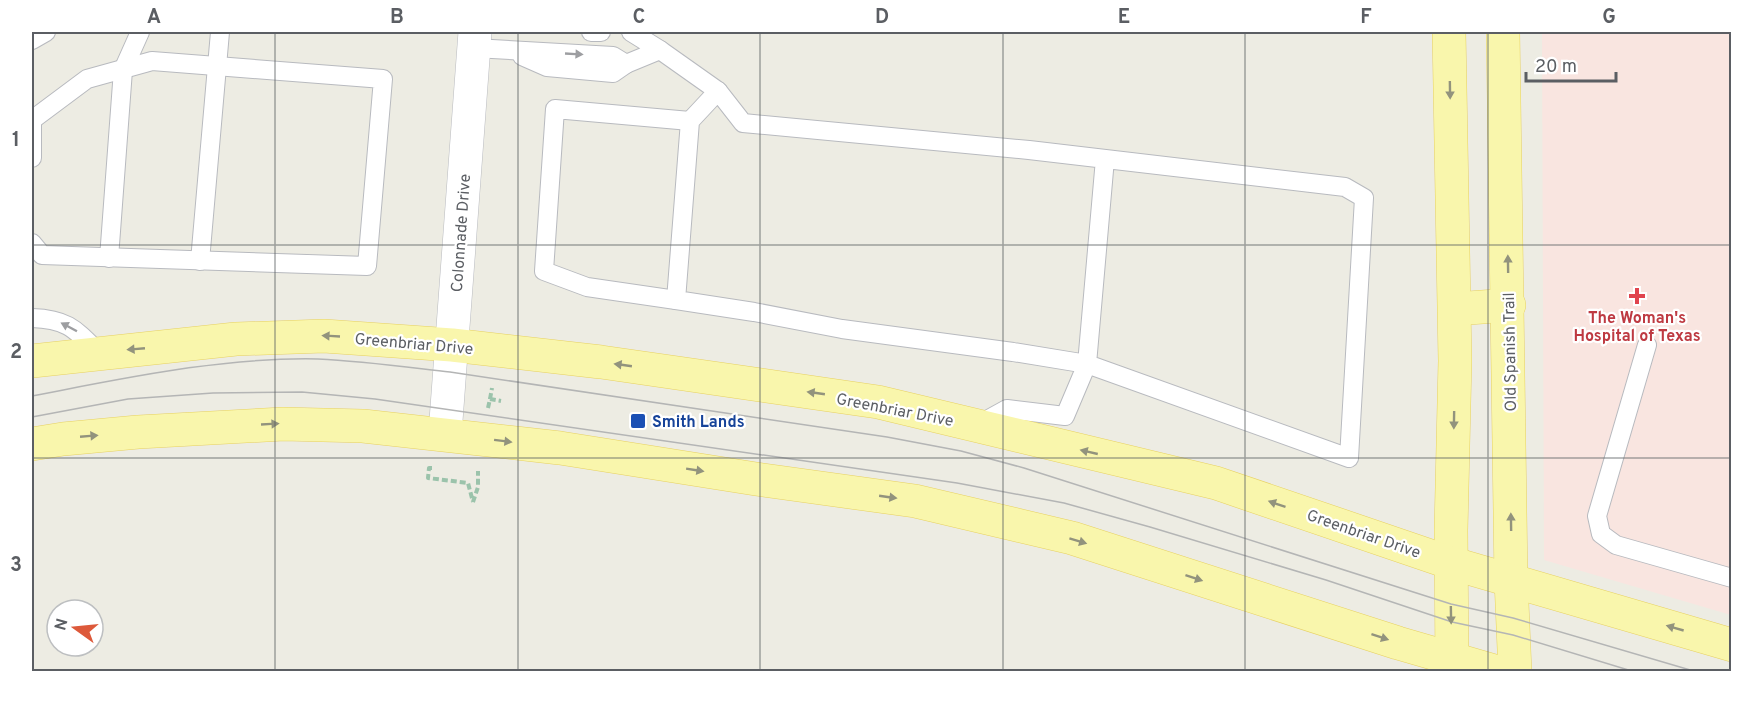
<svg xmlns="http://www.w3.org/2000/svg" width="1763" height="703" viewBox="0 0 1763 703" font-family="Overpass,sans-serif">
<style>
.medical{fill:#f9e5e0}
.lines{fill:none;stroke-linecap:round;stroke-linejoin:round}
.lane-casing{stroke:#b8babf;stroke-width:20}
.street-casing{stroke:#b8babf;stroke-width:34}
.primary-casing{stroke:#e7d162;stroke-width:34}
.path{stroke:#9bc3ab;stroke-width:4;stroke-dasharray:6 3;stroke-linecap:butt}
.lane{stroke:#fff;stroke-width:18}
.street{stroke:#fff;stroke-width:33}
.primary{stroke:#f9f6ac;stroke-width:33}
.tram{stroke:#b4b5b5;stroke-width:1.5}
.oneway{fill:#9d9ea1}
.oneway2{fill:#92937d}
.grid{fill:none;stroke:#5b5e63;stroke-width:1.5;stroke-opacity:0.55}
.health-dot{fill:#e0444e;stroke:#fff;stroke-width:2}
.transit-dot{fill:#1a4fb4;stroke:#fff;stroke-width:2}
.labels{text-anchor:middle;stroke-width:4.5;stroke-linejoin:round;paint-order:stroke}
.street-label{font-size:16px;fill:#5b5e63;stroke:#fff}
.health-label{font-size:16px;font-weight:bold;fill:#be3a42;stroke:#fff}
.transit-label{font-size:16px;font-weight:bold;fill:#164399;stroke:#fff;text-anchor:start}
.neatline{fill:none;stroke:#5b5e63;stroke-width:2}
.grid-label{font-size:20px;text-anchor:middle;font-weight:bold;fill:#5b5e63}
</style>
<rect width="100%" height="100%" fill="#edece3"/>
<!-- medical -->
<polygon class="medical" points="1542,32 1731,32 1731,615 1544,560"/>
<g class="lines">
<defs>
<g id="lane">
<polyline points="591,32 601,32"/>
<polyline points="32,40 46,32"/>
<polyline points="474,48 613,56 626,64 660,50 631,32"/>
<polyline points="660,50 718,91"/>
<polyline points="522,56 547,67 613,73 626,64"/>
<polyline points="32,158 32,120 87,79 152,61 383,79 367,266 42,255 32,243"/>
<polyline points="109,258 123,70 140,32"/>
<polyline points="200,261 220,32"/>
<polyline points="676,300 587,287 544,271 555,109 690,121"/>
<path d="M32,318C67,319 75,329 99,353"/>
<polyline points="1647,345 1597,516 1601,534 1616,545 1732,578"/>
<polyline points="978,425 1007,409 1065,416 1087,364 1349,458 1364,198 1345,187 1029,150 743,123 718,91 690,121 676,300 754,312 842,329 1013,352 1087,364 1105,159"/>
</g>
<polyline id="street" points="445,434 475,32"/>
<g id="primary">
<polyline points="1449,32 1455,361 1451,530 1452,672"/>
<polyline points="1503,32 1511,580 1515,672"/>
<polyline points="1455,309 1509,305"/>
<polyline points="32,361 236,339 324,336 452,345 601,362 878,402 1216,483 1451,563 1732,645"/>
<polyline points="32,444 63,439 138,432 283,424 363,426 560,448 756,479 915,501 1072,538 1398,643 1498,672"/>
</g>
</defs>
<!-- lane casing -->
<use href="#lane" class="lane-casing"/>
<!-- street casing -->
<use href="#street" class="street-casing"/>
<!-- primary casing -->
<use href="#primary" class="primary-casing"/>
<!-- path -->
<g class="path">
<polyline points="490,399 492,388"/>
<polyline points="488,408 490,399 501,401"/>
<polyline points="432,468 429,468 428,478 468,483 473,502"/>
<polyline points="473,502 478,487 478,471"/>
</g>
<!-- lane -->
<use href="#lane" class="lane"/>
<!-- street -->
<use href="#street" class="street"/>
<!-- primary -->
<use href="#primary" class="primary"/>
<!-- tram -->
<g class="tram">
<path d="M32,396C126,378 222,357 318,359C362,361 406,367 450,372L887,437L961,451L1024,468L1451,604L1513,618L1697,672"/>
<polyline points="32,417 128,399 213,393 302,392 375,399 957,483 1064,503 1150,527 1326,580 1452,622 1513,635 1635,672"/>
</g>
</g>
<!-- one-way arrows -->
<defs><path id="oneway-solid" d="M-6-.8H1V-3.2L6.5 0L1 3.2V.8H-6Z" transform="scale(1.5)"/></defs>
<g class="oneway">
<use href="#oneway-solid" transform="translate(574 54) rotate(3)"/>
<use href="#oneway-solid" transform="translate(69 327) rotate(-152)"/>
</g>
<g class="oneway2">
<use href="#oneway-solid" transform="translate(1450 90) rotate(89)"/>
<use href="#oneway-solid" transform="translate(1508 264) rotate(-91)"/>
<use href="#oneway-solid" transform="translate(331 336) rotate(-177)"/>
<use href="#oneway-solid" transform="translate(136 349) rotate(175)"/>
<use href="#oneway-solid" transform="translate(623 365) rotate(-172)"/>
<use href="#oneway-solid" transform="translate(816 393) rotate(-172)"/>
<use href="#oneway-solid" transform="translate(1454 420) rotate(91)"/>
<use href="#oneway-solid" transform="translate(270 424) rotate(-3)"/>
<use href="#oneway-solid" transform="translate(89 436) rotate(-5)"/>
<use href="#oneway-solid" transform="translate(503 441) rotate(7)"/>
<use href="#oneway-solid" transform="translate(1089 452) rotate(-167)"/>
<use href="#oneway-solid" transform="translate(695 470) rotate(9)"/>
<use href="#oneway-solid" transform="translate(888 497) rotate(8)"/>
<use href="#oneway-solid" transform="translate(1277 504) rotate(-161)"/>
<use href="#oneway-solid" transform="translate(1511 522) rotate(-91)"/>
<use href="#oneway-solid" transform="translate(1078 541) rotate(17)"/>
<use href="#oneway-solid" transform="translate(1194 578) rotate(18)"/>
<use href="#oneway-solid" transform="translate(1451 615) rotate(89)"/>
<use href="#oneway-solid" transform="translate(1675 628) rotate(-164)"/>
<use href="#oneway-solid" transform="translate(1380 637) rotate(18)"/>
</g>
<!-- grid -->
<path class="grid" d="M275,32V672M518,32V672M760,32V672M1003,32V672M1245,32V672M1488,32V672M32,245H1732M32,458H1732"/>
<!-- markers -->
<path class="health-dot" d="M1634 287h6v6h6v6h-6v6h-6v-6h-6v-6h6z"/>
<rect class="transit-dot" x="630" y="413" width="16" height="16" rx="3"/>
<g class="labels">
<!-- street labels -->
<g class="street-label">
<text transform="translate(460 233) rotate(-86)" y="6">Colonnade Drive</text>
<text transform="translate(414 343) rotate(5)" y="6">Greenbriar Drive</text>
<text transform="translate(1509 352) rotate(-91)" y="6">Old Spanish Trail</text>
<text transform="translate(895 409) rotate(11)" y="6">Greenbriar Drive</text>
<text transform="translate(1364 533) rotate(19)" y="6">Greenbriar Drive</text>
</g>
<!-- health labels -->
<g class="health-label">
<text x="1637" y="323">The Woman's<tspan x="1637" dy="18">Hospital of Texas</tspan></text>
</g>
<!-- transit labels -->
<g class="transit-label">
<text x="652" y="427">Smith Lands</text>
</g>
</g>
<!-- border -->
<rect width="1763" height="703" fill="none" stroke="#ffffff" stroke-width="66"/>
<!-- north arrow -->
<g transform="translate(75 628) rotate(285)"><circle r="28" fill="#ffffff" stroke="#bdbfc1" stroke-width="1.5"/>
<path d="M0-4.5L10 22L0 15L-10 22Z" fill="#dd593a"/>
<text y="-9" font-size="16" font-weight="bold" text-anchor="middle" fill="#5b5e63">N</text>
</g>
<!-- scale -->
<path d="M1526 72v9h90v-9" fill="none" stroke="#5b5e63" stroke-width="3"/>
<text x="1535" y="72" font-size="18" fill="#5b5e63" stroke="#ffffff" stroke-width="4.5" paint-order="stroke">20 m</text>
<rect x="33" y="33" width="1697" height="637" class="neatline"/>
<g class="grid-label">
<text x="154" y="23">A</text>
<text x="397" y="23">B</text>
<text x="639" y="23">C</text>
<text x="882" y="23">D</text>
<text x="1124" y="23">E</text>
<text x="1366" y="23">F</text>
<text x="1609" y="23">G</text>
<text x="16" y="146">1</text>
<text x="16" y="358">2</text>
<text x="16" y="571">3</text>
</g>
</svg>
